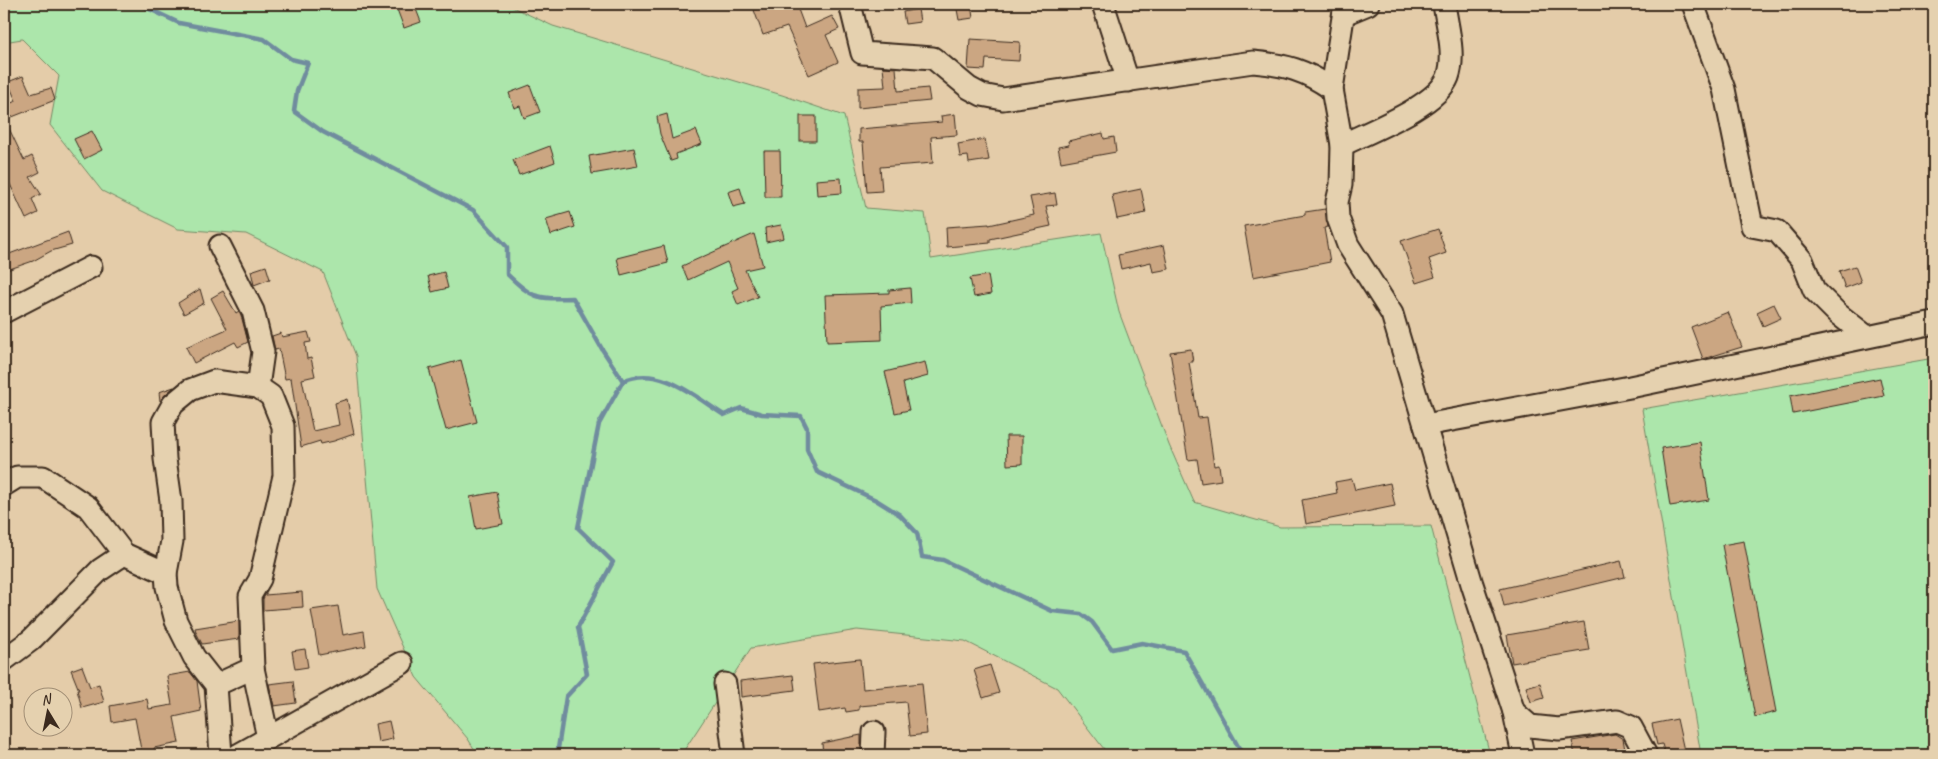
<svg xmlns="http://www.w3.org/2000/svg" width="1938" height="759" viewBox="0 0 1938 759" font-family="Caveat,sans-serif">
<style>
.green{fill:#ace6ab;stroke:#748864}
.lines{fill:none;stroke-linecap:round;stroke-linejoin:round}
.stream{stroke:#708c9e;stroke-width:4.5}
.building{fill:#cba682;stroke:#3b2a1e}
.minor-casing{stroke:#3b2a1e;stroke-width:25}
.minor{stroke:#e5d1af;stroke-width:21}
</style>
<rect width="100%" height="100%" fill="#e4cca9"/>
<filter id="ink" filterUnits="userSpaceOnUse"><feTurbulence type="fractalNoise" baseFrequency=".02" numOctaves="2"/><feDisplacementMap in="SourceGraphic" scale="10" xChannelSelector="R" yChannelSelector="G"/><feConvolveMatrix kernelMatrix="1 2 1 2 8 2 1 2 1" color-interpolation-filters="sRGB"/></filter>
<g filter="url(#ink)">
<!-- green -->
<g class="green">
<polygon points="4,4 506,4 553,26 782,95 844,116 866,208 925,213 931,259 1101,233 1119,312 1169,445 1194,502 1280,527 1431,526 1490,755 1105,755 1104,749 1057,688 965,641 857,630 751,648 681,755 478,755 468,739 416,677 377,589 356,356 323,272 246,234 178,229 102,191 50,125 59,76 22,39 4,42"/>
<polygon points="1934,358 1934,755 1701,755 1642,409"/>
</g>
<g class="lines">
<!-- stream -->
<g class="stream">
<path d="M139,4L179,23L264,39L291,59L308,63L297,91L294,111L323,132L473,210L507,247V274C533,299 537,299 573,298L602,349L623,381L599,424L578,528L613,562L578,627L587,674L566,697L557,755"/>
<path d="M623,381C659,364 694,396 724,415L741,408L762,414L801,416L807,428V449L817,472L876,500L900,515L917,533L922,557L943,560L1052,611L1081,614L1092,622L1112,649L1142,643L1184,651L1243,755"/>
</g>
</g>
<!-- building -->
<g class="building">
<polygon points="395,4 414,4 421,22 404,28"/>
<polygon points="771,4 796,4 805,28 832,16 839,29 826,35 838,62 809,75 787,27 763,35 754,10"/>
<polygon points="956,4 971,4 973,18 959,20"/>
<polygon points="918,9 920,22 905,24 903,12"/>
<polygon points="970,39 1020,42 1019,61 986,59 985,70 968,69"/>
<polygon points="883,67 896,68 898,91 928,88 930,101 858,108 858,88 885,87"/>
<polygon points="23,76 31,94 51,88 55,100 7,119 4,106 16,101 8,82"/>
<polygon points="530,85 540,112 524,118 520,106 514,108 509,93"/>
<polygon points="667,114 672,139 696,130 702,144 676,154 677,159 671,161 660,134 657,117"/>
<polygon points="955,114 957,135 931,137 933,163 880,167 882,191 867,192 863,142 859,142 859,129 942,122 941,116"/>
<rect x="800" y="116" width="16" height="25"/>
<polygon points="4,118 24,160 32,156 40,172 30,177 41,194 32,199 38,213 26,219 4,171"/>
<polygon points="92,131 102,150 84,159 74,139"/>
<polygon points="1103,133 1104,139 1114,137 1116,152 1061,162 1058,147 1069,145 1068,141"/>
<polygon points="985,139 989,160 969,163 968,156 960,157 958,144"/>
<polygon points="550,146 555,162 519,175 513,160"/>
<polygon points="634,148 638,166 592,174 589,156"/>
<polygon points="764,151 780,151 781,197 765,197"/>
<polygon points="841,178 842,193 817,195 816,180"/>
<polygon points="740,188 745,204 733,207 728,192"/>
<polygon points="1141,189 1146,213 1117,219 1112,195"/>
<polygon points="1055,193 1057,205 1046,206 1051,226 990,239 990,243 947,247 946,227 989,224 989,225 1034,215 1030,197"/>
<polygon points="1325,209 1328,227 1324,228 1330,262 1253,277 1244,226 1305,215 1305,212"/>
<polygon points="570,212 575,227 551,235 546,219"/>
<polygon points="781,225 784,238 766,242 765,228"/>
<polygon points="1438,229 1446,253 1429,259 1435,277 1416,283 1401,241"/>
<polygon points="68,232 72,245 51,251 33,261 4,271 4,256"/>
<polygon points="754,234 763,266 745,270 758,297 738,305 732,291 738,288 727,262 688,280 682,266"/>
<polygon points="1164,245 1169,269 1153,272 1151,262 1121,269 1118,255"/>
<polygon points="664,246 668,263 621,275 617,258"/>
<polygon points="266,266 270,279 254,285 251,271"/>
<polygon points="1855,266 1861,282 1845,288 1839,271"/>
<polygon points="444,272 448,288 432,292 428,276"/>
<polygon points="988,275 991,294 974,297 970,278"/>
<polygon points="910,288 911,303 881,306 882,340 827,342 825,295 889,293 889,290"/>
<polygon points="200,289 204,303 184,314 178,303"/>
<polygon points="223,291 236,313 239,311 241,315 248,342 238,347 235,342 194,363 186,347 227,329 211,298"/>
<polygon points="1774,304 1781,318 1763,326 1757,312"/>
<polygon points="1728,312 1742,347 1703,359 1691,327"/>
<polygon points="308,332 311,342 305,343 307,359 311,358 315,376 302,379 313,431 339,425 335,403 347,399 354,434 334,441 321,444 320,441 301,447 291,378 285,379 279,349 275,350 272,336 281,333 282,337"/>
<polygon points="1191,349 1193,362 1189,362 1198,418 1207,417 1214,466 1219,465 1221,480 1201,483 1197,459 1188,460 1170,352"/>
<polygon points="461,360 477,422 446,430 429,369"/>
<polygon points="925,362 928,376 903,383 909,410 895,413 885,372"/>
<polygon points="1880,378 1884,396 1793,414 1790,396"/>
<polygon points="174,387 165,395 160,401 159,392"/>
<polygon points="1006,436 1022,436 1022,464 1007,465"/>
<polygon points="1700,442 1709,500 1670,506 1661,448"/>
<polygon points="1352,479 1355,490 1390,483 1395,506 1306,524 1302,500 1337,493 1335,482"/>
<polygon points="497,492 503,524 476,529 470,497"/>
<polygon points="1744,541 1776,712 1755,717 1722,545"/>
<polygon points="1621,561 1625,577 1504,606 1500,589"/>
<polygon points="302,592 303,607 263,610 263,599 265,595"/>
<polygon points="338,606 343,635 364,631 366,646 319,655 311,610"/>
<polygon points="239,621 239,639 202,644 196,632 195,628"/>
<polygon points="1584,622 1589,650 1512,663 1507,635"/>
<polygon points="305,649 308,667 295,669 292,651"/>
<polygon points="860,659 863,689 922,683 927,734 910,736 906,702 859,706 859,710 846,712 845,708 819,712 813,664"/>
<polygon points="990,665 999,693 983,698 974,670"/>
<polygon points="82,666 90,687 99,684 104,702 82,708 77,690 79,690 71,670"/>
<polygon points="190,672 197,681 201,711 174,717 179,743 154,748 155,755 142,755 135,718 112,722 110,706 147,699 149,709 172,705 167,676"/>
<polygon points="793,675 795,690 741,697 740,681"/>
<polygon points="293,681 296,703 274,706 269,684"/>
<polygon points="1540,683 1544,698 1531,702 1526,687"/>
<polygon points="1677,719 1685,755 1665,755 1662,744 1657,745 1652,724"/>
<polygon points="389,721 393,739 378,742 375,724"/>
<polygon points="1615,734 1623,739 1626,755 1575,755 1572,741"/>
<polygon points="861,735 861,752 823,755 822,743"/>
</g>
<g class="lines">
<defs>
<g id="minor">
<path d="M850,4L862,53L933,58L969,88L982,95L1003,99L1253,62C1286,65 1305,70 1332,89"/>
<polyline points="1103,4 1128,81"/>
<polyline points="1345,4 1332,89 1342,145 1341,185 1337,202 1338,218 1348,245 1392,314 1472,584 1514,712 1530,726 1559,729 1617,721 1631,727 1646,755"/>
<polyline points="1693,4 1724,89 1752,226 1777,231 1802,260 1814,290 1838,314 1866,336"/>
<polyline points="1344,14 1368,4"/>
<path d="M1342,145C1370,131 1437,106 1448,77C1456,55 1447,26 1444,4"/>
<polyline points="220,246 253,311 263,352 258,387"/>
<polyline points="4,312 91,267"/>
<polyline points="1425,425 1630,387 1934,323"/>
<polyline points="4,485 17,477 43,477 88,507 124,554 166,573"/>
<polyline points="4,660 31,640 100,570 124,554"/>
<polyline points="253,668 268,738"/>
<polyline points="725,684 734,755"/>
<polyline points="216,685 253,668 250,596 260,579 284,476 283,426 271,396 258,387 214,381 190,390 173,404 163,422 165,459 171,501 172,541 166,573 167,587 176,621 194,657 216,685 221,755"/>
<polyline points="1514,712 1523,755"/>
<polyline points="238,755 402,663"/>
<polyline points="873,755 874,732"/>
</g>
</defs>
<!-- minor casing -->
<use href="#minor" class="minor-casing"/>
<!-- minor -->
<use href="#minor" class="minor"/>
</g>
</g>
<!-- margin -->
<rect width="1938" height="759" fill="none" stroke="#e5d1af" stroke-width="20"/>
<rect x="10" y="10" width="1918" height="739" fill="none" stroke="#3b2a1e" stroke-width="2" filter="url(#ink)"/>
<!-- north arrow -->
<g transform="translate(48 712) rotate(350)"><circle r="24" fill="#e5d1af" stroke="#a18e75"/>
<path d="M0-4L9 19L0 12L-9 19Z" fill="#3b2a1e"/>
<text y="-8" font-size="14" font-weight="bold" text-anchor="middle" fill="#3b2a1e">N</text>
</g>
</svg>
